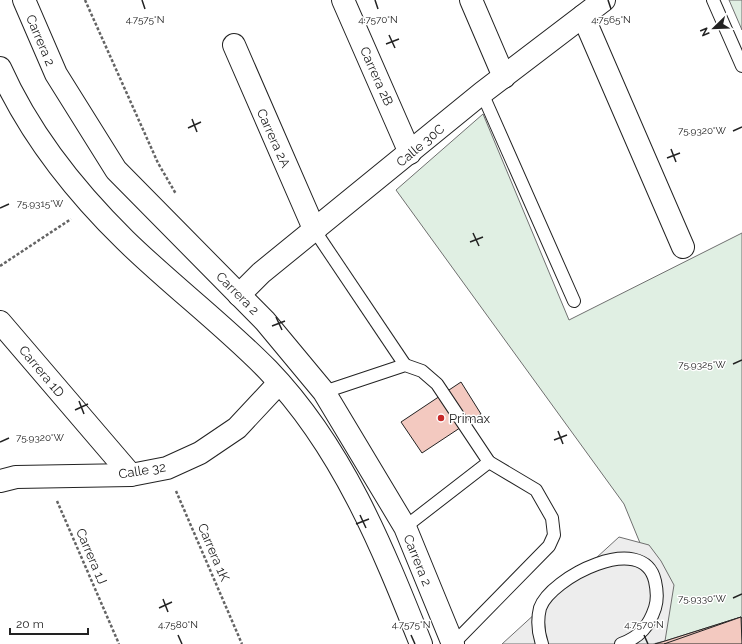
<svg xmlns="http://www.w3.org/2000/svg" width="742" height="644" viewBox="0 0 742 644" font-family="Raleway,sans-serif">
<style>
.green{fill:#e0efe3;stroke:#6f6f6f}
.parking{fill:#ededed;stroke:#6f6f6f}
.building{fill:#f3c9c0;stroke:#222}
.lines{fill:none;stroke-linecap:round;stroke-linejoin:round}
.service-casing{stroke:#222;stroke-width:14}
.minor-casing{stroke:#222;stroke-width:24}
.secondary-casing{stroke:#222;stroke-width:24}
.path{stroke:#646464;stroke-width:2.5;stroke-dasharray:3 2;stroke-linecap:butt}
.service{stroke:#fff;stroke-width:12}
.minor{stroke:#fff;stroke-width:22}
.secondary{stroke:#fff;stroke-width:22}
.ticks{fill:none;stroke:#222;stroke-width:1.5}
.poi-dot{fill:#c62828;stroke:#fff;stroke-width:1.5}
.labels{text-anchor:middle;stroke-width:3;stroke-linejoin:round;paint-order:stroke}
.street-label{font-size:13px;fill:#222;stroke:#fff}
.poi-label{font-size:13px;fill:#222;stroke:#fff;text-anchor:start}
.ticks-label{font-size:10px;text-anchor:middle;fill:#222;stroke:#fff;stroke-width:3;stroke-linejoin:round;paint-order:stroke}
</style>
<rect width="100%" height="100%" fill="#fff"/>
<!-- green -->
<g class="green">
<polygon points="729,0 742,0 742,30"/>
<polygon points="483,114 569,320 742,233 742,619 741,617 665,641 640,543 624,504 396,190"/>
</g>
<!-- parking -->
<polygon class="parking" points="619,537 649,545 661,561 674,585 665,641 653,644 502,644"/>
<!-- building -->
<g class="building">
<polygon points="461,382 481,414 422,453 401,422"/>
<polygon points="741,617 742,644 655,644 665,641"/>
<polygon points="741,617 742,644 664,644"/>
</g>
<g class="lines">
<defs>
<g id="service">
<polyline points="713,0 742,66"/>
<polyline points="482,93 574,301"/>
<polyline points="315,231 405,365"/>
<polyline points="324,392 405,365 422,371 437,384 489,462 405,527"/>
<polyline points="453,644 549,546 554,535 552,518 536,490 489,462"/>
<path d="M542,644C538,632 537,620 540,608C550,578 643,530 655,581C657,590 658,599 655,608C649,626 640,637 621,644"/>
</g>
<g id="minor">
<polyline points="343,0 410,153"/>
<polyline points="471,0 504,77"/>
<polyline points="583,16 683,247"/>
<polyline points="234,45 315,231"/>
<polyline points="239,295 261,273 482,93 604,0"/>
<polyline points="0,322 131,475"/>
<polyline points="0,481 16,477 131,475 167,468 200,453 237,428 279,383"/>
</g>
<g id="secondary">
<polyline points="24,0 56,74 116,170 265,321 324,392 405,527 453,644"/>
<path d="M0,68C29,133 75,191 125,240C171,285 223,324 268,370C342,447 382,546 421,644"/>
</g>
</defs>
<!-- service casing -->
<use href="#service" class="service-casing"/>
<!-- minor casing -->
<use href="#minor" class="minor-casing"/>
<!-- secondary casing -->
<use href="#secondary" class="secondary-casing"/>
<!-- path -->
<g class="path">
<polyline points="85,0 158,163 176,194"/>
<polyline points="0,266 71,219"/>
<polyline points="176,491 242,644"/>
<polyline points="57,501 119,644"/>
</g>
<!-- service -->
<use href="#service" class="service"/>
<!-- minor -->
<use href="#minor" class="minor"/>
<!-- secondary -->
<use href="#secondary" class="secondary"/>
</g>
<!-- ticks -->
<path class="ticks" d="M142,0L145,9M375,0L378,9M608,0L611,9M389,35L395,48M386,44L399,39M192,119L197,132M188,128L201,122M733,131L742,127M671,149L676,162M667,158L680,153M0,208L9,204M473,233L479,246M470,242L483,237M276,317L282,330M272,326L285,321M733,364L742,360M79,401L84,414M75,410L88,404M558,431L563,444M554,440L567,435M0,442L9,438M360,515L366,528M356,524L369,519M733,598L742,594M163,599L168,612M159,608L172,602M178,635L182,644M411,635L415,644M644,635L648,644"/>
<!-- markers -->
<circle class="poi-dot" cx="441" cy="418" r="4"/>
<g class="labels">
<!-- street labels -->
<g class="street-label">
<text transform="translate(41 40) rotate(67)" y="5">Carrera 2</text>
<text transform="translate(377 76) rotate(66)" y="5">Carrera 2B</text>
<text transform="translate(274 138) rotate(66)" y="5">Carrera 2A</text>
<text transform="translate(420 145) rotate(-40)" y="5">Calle 30C</text>
<text transform="translate(238 293) rotate(45)" y="5">Carrera 2</text>
<text transform="translate(42 371) rotate(50)" y="5">Carrera 1D</text>
<text transform="translate(142 470) rotate(-9)" y="5">Calle 32</text>
<text transform="translate(214 552) rotate(67)" y="5">Carrera 1K</text>
<text transform="translate(92 556) rotate(67)" y="5">Carrera 1J</text>
<text transform="translate(418 560) rotate(68)" y="5">Carrera 2</text>
</g>
<!-- poi labels -->
<g class="poi-label">
<text x="449" y="423">Primax</text>
</g>
</g>
<g class="ticks-label">
<text x="145" y="23">4.7575°N</text>
<text x="378" y="23">4.7570°N</text>
<text x="611" y="23">4.7565°N</text>
<text x="702" y="134">75.9320°W</text>
<text x="40" y="207">75.9315°W</text>
<text x="702" y="368">75.9325°W</text>
<text x="40" y="441">75.9320°W</text>
<text x="702" y="602">75.9330°W</text>
<text x="178" y="628">4.7580°N</text>
<text x="411" y="628">4.7575°N</text>
<text x="644" y="628">4.7570°N</text>
</g>
<!-- north arrow -->
<g transform="translate(714 28) rotate(247)" stroke="#ffffff" stroke-width="3" paint-order="stroke">
<path d="M0-3L7 15L0 10L-7 15Z" fill="#222222"/>
<text y="-6" font-size="11" font-weight="bold" text-anchor="middle" fill="#222222">N</text>
</g>
<!-- scale -->
<path d="M10 628v6h78v-6" fill="none" stroke="#222222" stroke-width="2"/>
<text x="16" y="628" font-size="12" fill="#222222" stroke="#ffffff" stroke-width="3" paint-order="stroke">20 m</text>
</svg>
